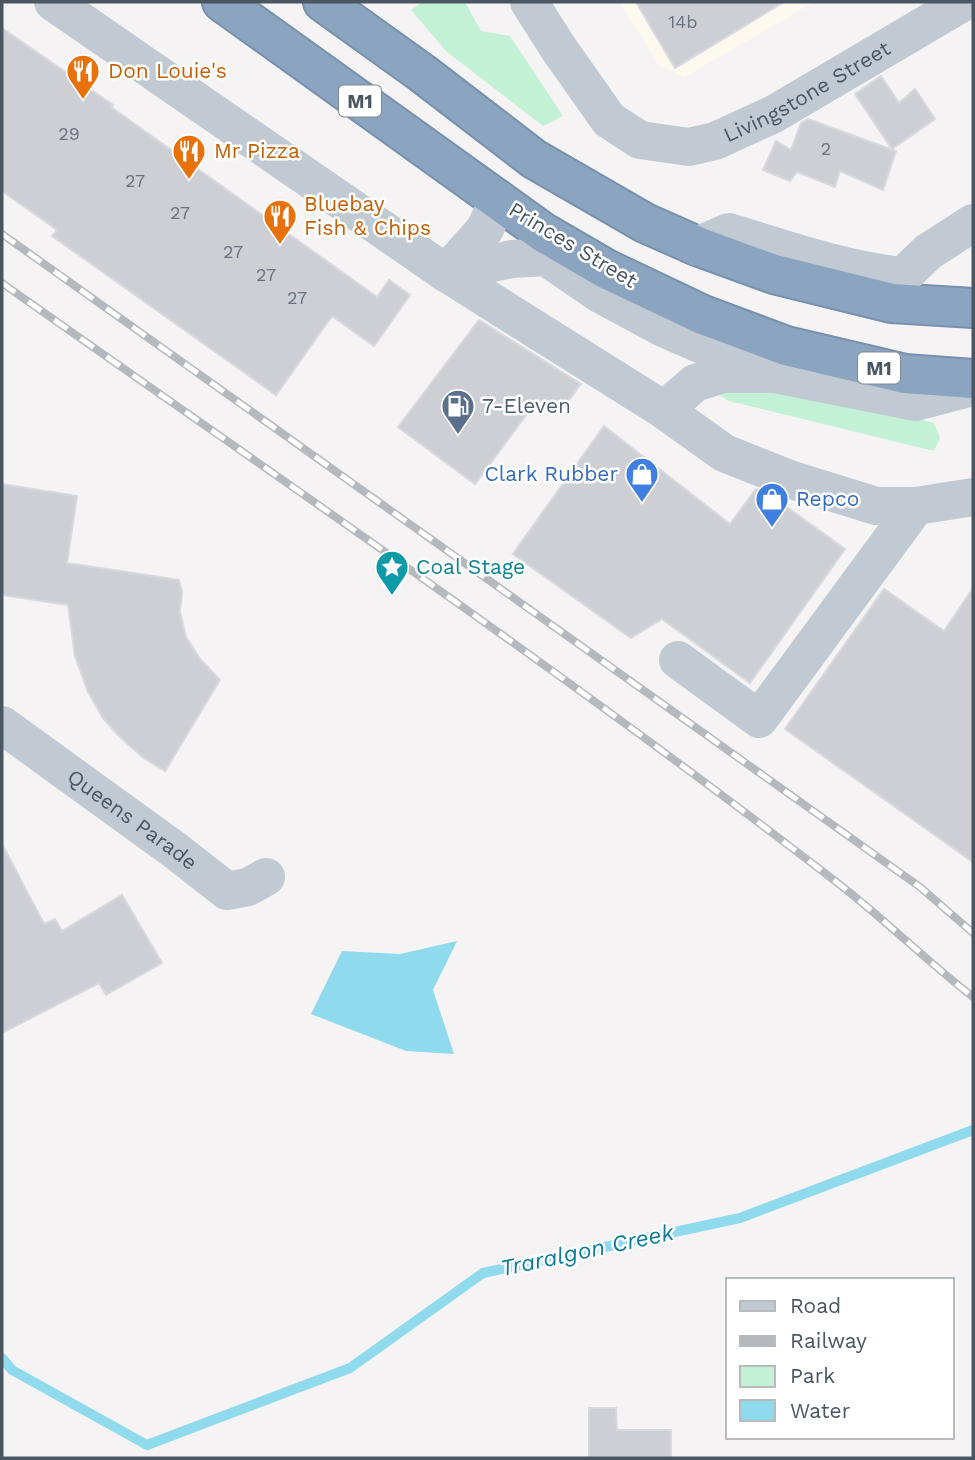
<svg xmlns="http://www.w3.org/2000/svg" width="975" height="1460" viewBox="0 0 975 1460" font-family="'Work Sans',sans-serif">
<style>
.commercial{fill:#fdf9ef}
.green{fill:#c3f1d5}
.water{fill:#90daee}
.lines{fill:none;stroke-linecap:round;stroke-linejoin:round}
.stream{stroke:#90daee;stroke-width:10}
.building{fill:#cdcfd5;stroke:#d7d9de;stroke-width:2}
.highway-casing{stroke:#7690ad;stroke-width:42}
.minor{stroke:#c1cad2;stroke-width:38}
.highway{stroke:#8ba5c1;stroke-width:38}
.rail-casing{stroke:#b5b8bd;stroke-width:8}
.rail{stroke:#fff;stroke-width:5;stroke-dasharray:16;stroke-linecap:butt}
.labels{text-anchor:middle;stroke-width:5;stroke-linejoin:round;paint-order:stroke}
.number-label{font-size:18px;fill:#6b747e}
.shield{fill:#fff;stroke:#808990;stroke-width:2}
.shield-label{font-size:19px;font-weight:bold;fill:#4a5661}
.food-label{font-size:21px;fill:#c56008;stroke:#fff;text-anchor:start}
.street-label{font-size:21px;fill:#4a5661;stroke:#fff}
.service-label{font-size:21px;fill:#4e5e75;stroke:#fff;text-anchor:start}
.shop-label{font-size:21px;fill:#366cbe;stroke:#fff;text-anchor:end}
.culture-label{font-size:21px;fill:#0d838f;stroke:#fff;text-anchor:start}
.water-label{font-size:23px;font-style:italic;fill:#0c7c9b;stroke:#fff}
</style>
<rect width="100%" height="100%" fill="#f5f3f3"/>
<!-- commercial -->
<polygon class="commercial" points="620,2 814,2 685,77 658,64"/>
<!-- green -->
<g class="green">
<polygon points="422,2 465,2 481,31 510,36 563,116 543,126 447,52 411,10"/>
<polygon points="753,377 934,423 940,438 934,451 729,401 701,384"/>
</g>
<!-- water -->
<polygon class="water" points="457,941 433,990 454,1054 406,1051 311,1014 342,951 400,954"/>
<g class="lines">
<!-- stream -->
<polyline class="stream" points="2,1358 12,1370 147,1445 350,1368 483,1273 740,1218 973,1130"/>
</g>
<!-- building -->
<g class="building">
<polygon points="636,2 784,2 675,68"/>
<polygon points="2,28 113,105 111,107 377,297 389,280 410,295 374,346 332,316 276,395 52,236 57,230 2,191"/>
<polygon points="881,76 899,103 915,89 935,119 892,149 855,94"/>
<polygon points="808,119 896,151 883,190 840,171 835,187 797,172 790,181 763,170 776,141 791,150 801,123"/>
<polygon points="479,320 581,384 558,414 538,399 475,484 398,427"/>
<polygon points="604,426 730,524 756,489 770,495 845,549 750,683 662,619 631,638 513,554"/>
<polygon points="2,484 77,496 67,563 179,580 182,592 180,612 186,637 200,659 220,680 165,771 142,757 116,733 103,718 88,692 75,656 68,605 2,595"/>
<polygon points="973,588 973,862 785,729 884,589 944,631"/>
<polygon points="2,844 44,924 55,919 62,931 122,895 162,963 106,995 99,983 2,1033"/>
<polygon points="589,1408 616,1408 617,1430 671,1430 671,1458 589,1458"/>
</g>
<g class="lines">
<defs>
<g id="highway">
<polyline points="222,2 544,233 606,269 703,315 786,346 905,374 973,379"/>
<polyline points="323,2 422,73 534,159 645,223 697,246 774,274 892,303 973,308"/>
</g>
</defs>
<!-- highway casing -->
<use href="#highway" class="highway-casing"/>
<!-- minor -->
<g class="minor">
<polyline points="53,2 446,273 485,229 498,200"/>
<path id="s1" d="M529,2L559,49L609,120L640,140L689,147L715,141L774,114L964,2"/>
<path d="M697,246L729,232C785,249 844,270 903,276L928,252L973,223"/>
<polyline points="446,273 664,410 724,453 792,480 876,506 916,506 973,497"/>
<polyline points="446,273 512,259 546,257 600,294 663,328 723,354 786,346"/>
<polyline points="664,410 695,383 723,374 775,374 916,402 973,387"/>
<polyline points="678,660 759,719 916,506"/>
<path id="s2" d="M2,725L176,851L227,891L248,887L266,877"/>
</g>
<!-- highway -->
<use href="#highway" class="highway"/>
<defs>
<g id="rail">
<polyline points="2,234 920,887 973,933"/>
<path d="M2,283C282,481 567,674 839,884C885,920 927,961 973,997"/>
</g>
</defs>
<!-- rail casing -->
<use href="#rail" class="rail-casing"/>
<!-- rail -->
<use href="#rail" class="rail"/>
</g>
<!-- icons -->
<defs>
<symbol id="restaurant-pin" viewBox="-11 -11 22 30"><path d="M0 17L-7.5 6A9.5 9.5 0 1 1 7.5 6Z" fill="#e8710a" stroke="#fff"/><path d="M-5-6h1v4h1v-4h1v4h1v-4h1v5L-1.5 .5V6h-2V.5L-5-1ZM5-6V6H3V1.5H1.5Q1.5-4 5-6Z" fill="#fff"/></symbol>
<symbol id="fuel-pin" viewBox="-11 -11 22 30"><path d="M0 17L-7.5 6A9.5 9.5 0 1 1 7.5 6Z" fill="#5c6f8a" stroke="#fff"/><path d="M-5.5-6h7V0h2V4h1.3V-2.5L3-4.5l.8-.8L6-3V5H2.5V1h-1V6h-7ZM-4.2-4.7v3.2H.2V-4.7Z" fill="#fff"/></symbol>
<symbol id="shop-pin" viewBox="-11 -11 22 30"><path d="M0 17L-7.5 6A9.5 9.5 0 1 1 7.5 6Z" fill="#3f7fe0" stroke="#fff"/><path d="M-5-2.5h2.3a2.7 3.5 0 0 1 5.4 0H5L5.5 6h-11ZM-1.5-2.5h3a1.5 2.3 0 0 0-3 0Z" fill="#fff"/></symbol>
<symbol id="sight-pin" viewBox="-11 -11 22 30"><path d="M0 17L-7.5 6A9.5 9.5 0 1 1 7.5 6Z" fill="#0f9aa8" stroke="#fff"/><path d="M0-6L1.8-2.2L6-1.7L2.9 1.2L3.7 5.4L0 3.3L-3.7 5.4L-2.9 1.2L-6-1.7L-1.8-2.2Z" fill="#fff"/></symbol>
</defs>
<g fill-rule="evenodd">
<use href="#restaurant-pin" x="64" y="52" width="38" height="52"/>
<use href="#restaurant-pin" x="170" y="132" width="38" height="52"/>
<use href="#restaurant-pin" x="261" y="197" width="38" height="52"/>
<use href="#fuel-pin" x="439" y="387" width="38" height="52"/>
<use href="#shop-pin" x="623" y="455" width="38" height="52"/>
<use href="#shop-pin" x="753" y="480" width="38" height="52"/>
<use href="#sight-pin" x="373" y="548" width="38" height="52"/>
</g>
<g class="labels">
<!-- number labels -->
<g class="number-label">
<text x="683" y="28">14b</text>
<text x="69" y="140">29</text>
<text x="826" y="155">2</text>
<text x="135" y="187">27</text>
<text x="180" y="219">27</text>
<text x="233" y="258">27</text>
<text x="266" y="281">27</text>
<text x="297" y="304">27</text>
</g>
<!-- shield labels -->
<g class="shield">
<rect x="339" y="85.5" width="42" height="31" rx="5"/>
<rect x="858" y="352.5" width="42" height="31" rx="5"/>
</g>
<g class="shield-label">
<text x="360" y="108">M1</text>
<text x="879" y="375">M1</text>
</g>
<!-- food labels -->
<g class="food-label">
<text x="108" y="78">Don Louie's</text>
<text x="214" y="158">Mr Pizza</text>
<text x="304" y="211">Bluebay<tspan x="304" dy="24">Fish &amp; Chips</tspan></text>
</g>
<!-- street labels -->
<g class="street-label">
<text dy="7" stroke="none"><textPath href="#s1" startOffset="360">Livingstone Street</textPath></text>
<text transform="translate(573 245) rotate(31)" y="7">Princes Street</text>
<text dy="7" stroke="none"><textPath href="#s2" startOffset="161">Queens Parade</textPath></text>
</g>
<!-- service labels -->
<g class="service-label">
<text x="482" y="413">7-Eleven</text>
</g>
<!-- shop labels -->
<g class="shop-label">
<text x="618" y="481">Clark Rubber</text>
<text x="796" y="506" text-anchor="start">Repco</text>
</g>
<!-- culture labels -->
<g class="culture-label">
<text x="416" y="574">Coal Stage</text>
</g>
<!-- water labels -->
<g class="water-label">
<text transform="translate(587 1250) rotate(-12)" y="8">Traralgon Creek</text>
</g>
</g>
<!-- border -->
<rect width="975" height="1460" fill="none" stroke="#4a5661" stroke-width="7"/>
<!-- legend -->
<rect x="726" y="1278" width="228" height="161" fill="#ffffff" stroke="#b7bbc0" stroke-width="2"/>
<rect x="740" y="1301" width="35" height="10" fill="#c1cad2" stroke="#b7bbc0" stroke-width="2"/>
<text x="790" y="1313" font-size="21" fill="#4a5661">Road</text>
<rect x="740" y="1336" width="35" height="10" fill="#b5b8bd" stroke="#b7bbc0" stroke-width="2"/>
<text x="790" y="1348" font-size="21" fill="#4a5661">Railway</text>
<rect x="740" y="1366" width="35" height="21" fill="#c3f1d5" stroke="#b7bbc0" stroke-width="2"/>
<text x="790" y="1383" font-size="21" fill="#4a5661">Park</text>
<rect x="740" y="1400" width="35" height="21" fill="#90daee" stroke="#b7bbc0" stroke-width="2"/>
<text x="790" y="1418" font-size="21" fill="#4a5661">Water</text>
</svg>
